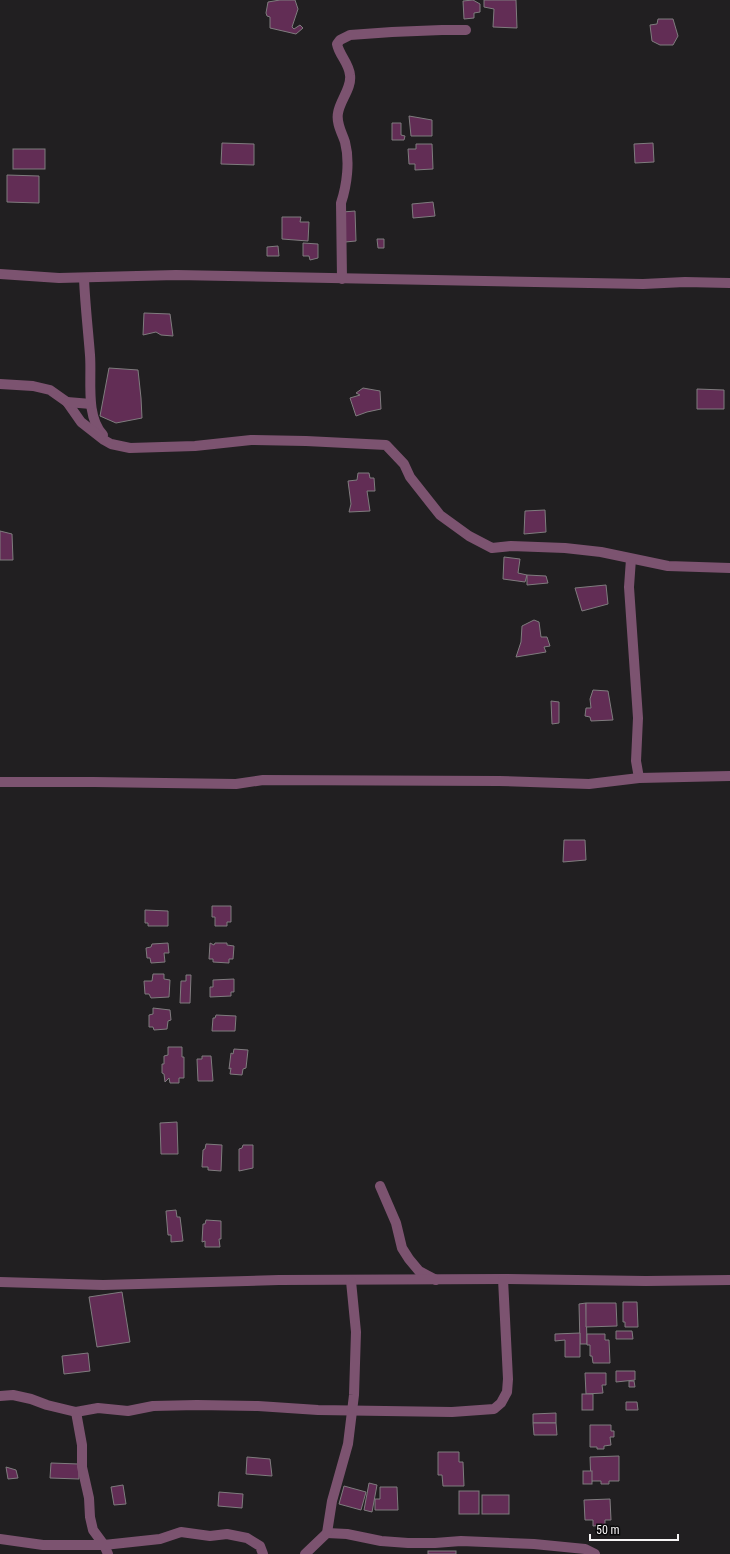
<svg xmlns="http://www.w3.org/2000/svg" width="730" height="1554" viewBox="0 0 730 1554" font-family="'Roboto Condensed',sans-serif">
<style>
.building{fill:#622d55;stroke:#7f7c7e}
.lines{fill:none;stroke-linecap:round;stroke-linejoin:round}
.minor{stroke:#7c5370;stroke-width:10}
</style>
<rect width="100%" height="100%" fill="#211f21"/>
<!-- building -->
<g class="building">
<polygon points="280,0 295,0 298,9 292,27 294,29 300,25 303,28 296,34 270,28 270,17 267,16 266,13 268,2"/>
<polygon points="473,0 480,4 480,12 474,13 474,18 464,19 463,1"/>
<polygon points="484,0 516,0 517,28 493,27 494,9 484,7"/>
<polygon points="658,19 673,19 678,36 673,45 660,45 652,41 650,25 657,24"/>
<polygon points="409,116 432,120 432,136 411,136"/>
<polygon points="392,123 401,123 401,135 405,136 404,140 392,140"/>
<polygon points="222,143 254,144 254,165 221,164"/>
<polygon points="653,143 654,162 635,163 634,144"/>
<polygon points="416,144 432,144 433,169 415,170 415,164 409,164 408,149 416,149"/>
<rect x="13" y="149" width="32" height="20"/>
<polygon points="7,175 39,176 39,203 7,202"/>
<polygon points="433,202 435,216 413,218 412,204"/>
<polygon points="355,211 356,241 345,242 343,212"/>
<polygon points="282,217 301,217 300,222 309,222 308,241 282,239"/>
<polygon points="377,239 384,239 384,248 378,248"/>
<polygon points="303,243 318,244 318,258 310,260 309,256 303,256"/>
<polygon points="278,246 279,256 267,256 267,247"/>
<polygon points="144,313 170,314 173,336 161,335 156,332 143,335"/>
<polygon points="109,368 138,370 141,398 142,418 116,423 100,416"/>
<polygon points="363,388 380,391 381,409 367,412 356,416 350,398 360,395 356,393"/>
<polygon points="697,389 724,390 724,409 697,409"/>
<polygon points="358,473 369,473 370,478 374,478 375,491 367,491 370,511 349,512 351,504 348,481 357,480"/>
<polygon points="545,510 546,532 524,534 525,511"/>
<polygon points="0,531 12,534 13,560 0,560"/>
<polygon points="504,557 520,559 518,573 527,575 525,582 503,579"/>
<polygon points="527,575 546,576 548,583 527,585"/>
<polygon points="606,585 608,604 582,611 575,588"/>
<polygon points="534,620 539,622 541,637 547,637 550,646 544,647 546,652 516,657 521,642 522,626"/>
<polygon points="593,690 608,691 613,720 591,721 590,717 585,716 586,708 591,708 590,699"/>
<polygon points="551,701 559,702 559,723 552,724"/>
<polygon points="564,840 585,840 586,860 563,862"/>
<polygon points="212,906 231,906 231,922 227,922 227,926 215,926 215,917 212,917"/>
<polygon points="145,910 168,911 168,926 148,926 148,923 145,923"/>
<polygon points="168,943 169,953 164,953 165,962 151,963 150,958 147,958 146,948 151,947 152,944"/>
<polygon points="210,943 214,945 215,943 227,943 227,945 234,946 233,959 229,959 229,963 213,962 213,959 209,959"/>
<polygon points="153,974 164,974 164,979 170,980 169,997 151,998 149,994 145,994 144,981 152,981"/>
<polygon points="186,975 191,975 190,1003 180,1003 181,981 186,981"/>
<polygon points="234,979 234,992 231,992 231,996 210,997 210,987 213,987 213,980"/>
<polygon points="153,1008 170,1010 171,1020 168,1021 167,1029 154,1030 153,1027 149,1027 149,1015 153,1014"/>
<polygon points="216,1015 236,1016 235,1031 212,1031 213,1018 215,1018"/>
<polygon points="168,1047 182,1047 182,1057 184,1057 184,1078 179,1078 179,1083 170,1083 169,1078 165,1082 164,1074 162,1073 162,1064 164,1064 164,1056 168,1055"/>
<polygon points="234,1049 248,1050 246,1068 243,1069 242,1075 230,1074 231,1068 229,1069 231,1053 233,1054"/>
<polygon points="202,1056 211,1056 213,1081 198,1081 197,1059 202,1059"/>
<polygon points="177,1122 178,1154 161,1154 160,1123"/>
<polygon points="206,1144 222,1145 221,1171 208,1170 208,1167 202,1167 203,1150 205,1149"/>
<polygon points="243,1145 253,1145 253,1168 239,1171 239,1149 242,1148"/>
<polygon points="176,1210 177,1217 180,1217 183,1241 171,1242 171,1235 168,1235 166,1211"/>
<polygon points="206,1220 221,1221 221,1239 219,1239 220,1247 205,1247 205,1241 202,1242 203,1224 205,1224"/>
<polygon points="122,1292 130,1342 97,1347 89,1297"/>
<polygon points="623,1302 637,1302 638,1327 625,1327 625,1322 623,1322"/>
<polygon points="586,1303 587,1344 580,1344 579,1304"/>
<polygon points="586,1303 616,1303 617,1326 586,1327"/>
<polygon points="616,1331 632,1331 633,1339 616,1339"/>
<polygon points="580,1333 580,1357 565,1357 565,1340 555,1341 555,1334"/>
<polygon points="587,1334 605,1334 605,1340 609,1340 610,1363 593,1363 592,1356 590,1356 590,1345 587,1345"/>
<polygon points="88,1353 90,1371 64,1374 62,1356"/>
<polygon points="616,1371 635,1371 635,1380 616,1382"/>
<polygon points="585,1373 606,1373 606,1385 602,1385 603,1393 586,1394"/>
<polygon points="629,1381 634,1381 635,1387 629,1387"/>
<rect x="582" y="1394" width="11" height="16"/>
<polygon points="626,1402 637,1402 638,1410 626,1410"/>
<polygon points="556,1413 556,1423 533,1423 533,1414"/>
<polygon points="533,1423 556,1423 557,1435 534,1435"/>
<polygon points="590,1425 611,1425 611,1431 614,1431 614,1437 610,1437 611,1445 604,1446 604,1449 597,1449 597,1447 590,1447"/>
<polygon points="438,1452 459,1452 459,1462 463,1462 464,1486 443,1486 442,1475 438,1475"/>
<polygon points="619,1456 619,1481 609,1481 609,1484 601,1484 601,1481 592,1481 591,1484 590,1457"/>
<polygon points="247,1457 270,1459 272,1476 246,1474"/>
<polygon points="51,1463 79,1464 79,1479 50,1478"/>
<polygon points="6,1467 16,1470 18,1478 8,1479"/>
<rect x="583" y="1471" width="9" height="13"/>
<polygon points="369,1483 377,1485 372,1512 364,1510"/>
<polygon points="123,1485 126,1504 114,1505 111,1487"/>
<polygon points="344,1486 366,1492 361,1510 339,1504"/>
<polygon points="380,1487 397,1487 398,1510 375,1510 375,1499 380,1499"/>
<rect x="459" y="1491" width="20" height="23"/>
<polygon points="219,1492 243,1494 242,1508 218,1506"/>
<rect x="482" y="1495" width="27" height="19"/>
<polygon points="610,1499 611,1520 605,1520 605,1525 593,1526 593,1520 585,1520 584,1500"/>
<rect x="428" y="1551" width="28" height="3"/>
</g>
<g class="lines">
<!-- minor -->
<g class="minor">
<polyline points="0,274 59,278 176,275 643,284 685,282 730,283"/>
<path d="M84,278C85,304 88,329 90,355C92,379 85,416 103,435"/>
<path d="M342,279L341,203C347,185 350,161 345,142C342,133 336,123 338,113C340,100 352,88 350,75C349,63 339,55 337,44L340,40L350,35L392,32L442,30H466"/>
<polyline points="0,384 33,386 50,390 67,402 81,422 104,440 111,444 130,448 195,446 251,440 306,441 386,445 404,464 410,477 440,515 469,536 492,548 511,546 565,548 601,552 668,566 730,568"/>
<polyline points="67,402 91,404"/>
<polyline points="631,559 629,587 638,718 636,761 639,778"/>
<polyline points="0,782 94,782 236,784 263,780 499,781 589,784 639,778 730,776"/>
<polyline points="380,1186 396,1223 402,1248 409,1259 419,1271 436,1280"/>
<polyline points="0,1282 103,1285 279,1280 503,1279 646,1281 730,1280"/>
<polyline points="0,1396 13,1395 31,1399 47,1405 76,1412 98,1408 128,1411 153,1406 197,1405 258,1406 318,1410 452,1412 494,1409 501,1403 507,1392 508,1379 503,1279"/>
<polyline points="76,1412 82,1445 82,1467 89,1498 90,1517 93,1530 104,1545 108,1554"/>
<polyline points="327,1533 347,1534 381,1541 408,1543 435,1543 461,1541 534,1544 585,1549 595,1554"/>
<polyline points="0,1539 43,1545 104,1545 160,1539 181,1532 210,1536 227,1534 247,1538 260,1546 263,1554"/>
<polyline points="305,1554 327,1533 332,1501 348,1444 354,1395 356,1332 351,1281"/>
</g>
</g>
<!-- scale -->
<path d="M590 1534v6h88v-6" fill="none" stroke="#f6f4f5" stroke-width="2"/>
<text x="596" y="1534" font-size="12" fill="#f6f4f5" stroke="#0a090a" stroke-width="3" paint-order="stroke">50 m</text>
</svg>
